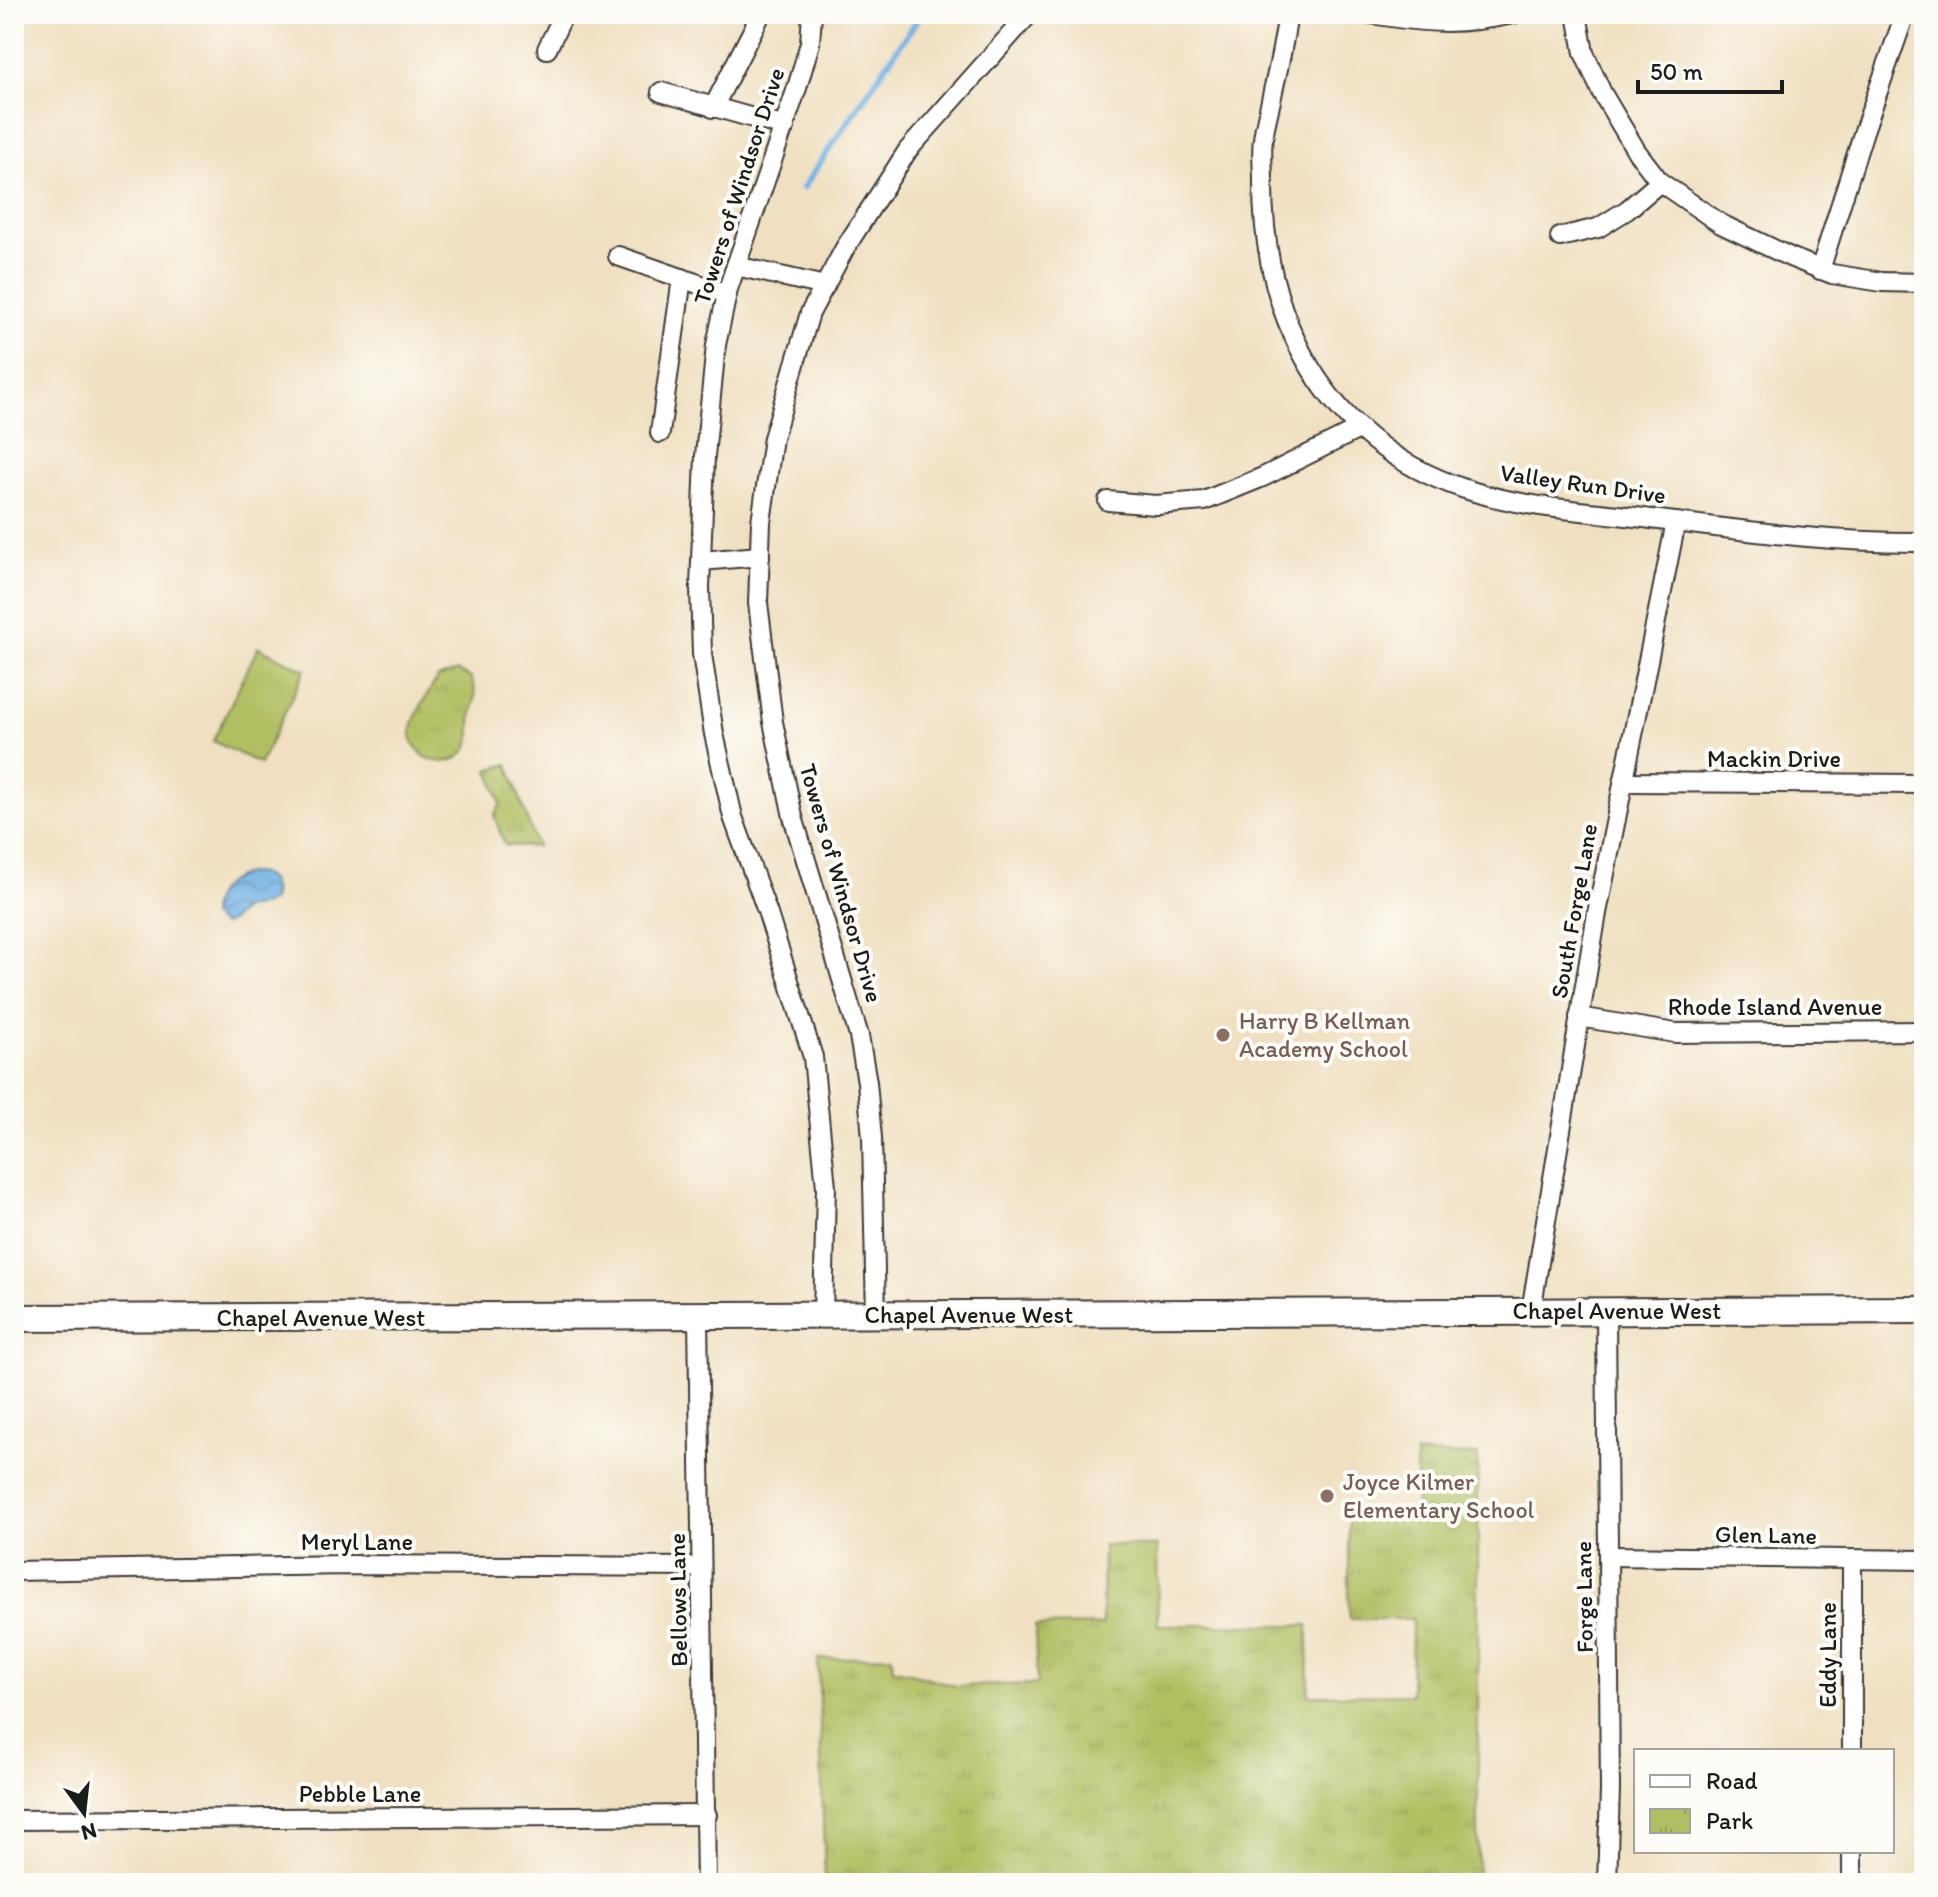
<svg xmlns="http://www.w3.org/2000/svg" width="1938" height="1897" viewBox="0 0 1938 1897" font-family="Itim,sans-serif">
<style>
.grass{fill:#b1bf62;stroke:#666e3f;stroke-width:2}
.park{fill:url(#park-tufts);stroke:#666e3f;stroke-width:2}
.water{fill:url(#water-waves);stroke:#466680;stroke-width:2}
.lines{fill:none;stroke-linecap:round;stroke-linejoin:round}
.stream{stroke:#70b1e4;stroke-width:6}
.minor-casing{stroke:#3c3935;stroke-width:22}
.secondary-casing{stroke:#3c3935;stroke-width:30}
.minor{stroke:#fff;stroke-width:18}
.secondary{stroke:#fff;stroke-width:26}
.education-dot{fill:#8d6e63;stroke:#fdfcf7;stroke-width:3}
.labels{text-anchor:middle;stroke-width:8;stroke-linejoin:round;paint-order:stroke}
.street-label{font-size:24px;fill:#1c1c1c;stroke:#fdfcf7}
.education-label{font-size:24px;fill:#785e54;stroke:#fdfcf7;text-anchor:start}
</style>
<defs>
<pattern id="park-tufts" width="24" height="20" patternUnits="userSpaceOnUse" patternTransform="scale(2)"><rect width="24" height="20" fill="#b1bf62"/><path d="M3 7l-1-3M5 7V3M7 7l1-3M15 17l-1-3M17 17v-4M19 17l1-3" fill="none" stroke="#98a454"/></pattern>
<pattern id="water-waves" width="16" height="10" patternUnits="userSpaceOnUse" patternTransform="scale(2)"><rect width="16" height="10" fill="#70b1e4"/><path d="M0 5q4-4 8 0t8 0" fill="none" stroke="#5b8fb8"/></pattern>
</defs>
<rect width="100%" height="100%" fill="#fdfcf7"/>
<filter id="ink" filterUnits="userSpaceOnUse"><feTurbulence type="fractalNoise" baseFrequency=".0125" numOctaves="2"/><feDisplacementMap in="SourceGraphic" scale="16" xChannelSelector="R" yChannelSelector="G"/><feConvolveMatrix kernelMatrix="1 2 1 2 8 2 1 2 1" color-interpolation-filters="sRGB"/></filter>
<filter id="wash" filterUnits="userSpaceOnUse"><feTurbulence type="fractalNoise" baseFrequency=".006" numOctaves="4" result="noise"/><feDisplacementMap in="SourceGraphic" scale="32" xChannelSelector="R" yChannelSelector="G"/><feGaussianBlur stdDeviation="1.8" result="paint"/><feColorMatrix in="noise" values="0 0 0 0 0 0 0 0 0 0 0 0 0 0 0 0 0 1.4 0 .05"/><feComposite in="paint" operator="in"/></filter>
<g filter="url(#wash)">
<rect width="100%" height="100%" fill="#f0e0c1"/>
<!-- grass -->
<polygon class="grass" points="258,647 305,670 260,764 213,741"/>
<!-- park -->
<g class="park">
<path d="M457,671L471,678C478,696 475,697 472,714C470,723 472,735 469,744C457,776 406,761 412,728C414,714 430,691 437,678Z"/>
<polygon points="508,764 537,847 505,845 494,815 501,804 489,770"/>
<polygon points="1416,1454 1478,1455 1478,1883 825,1883 818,1659 892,1656 893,1668 956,1686 1037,1684 1035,1626 1102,1625 1103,1545 1157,1546 1158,1625 1308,1625 1309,1695 1411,1694 1412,1619 1349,1619 1349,1514 1416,1514"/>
</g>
<!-- water -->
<path class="water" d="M250,873C267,872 277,882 272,900C263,909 256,905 245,909C235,913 234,923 222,925L211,916V911C215,888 228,879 250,873Z"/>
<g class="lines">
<!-- stream -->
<polyline class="stream" points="803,188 921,14"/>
</g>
</g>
<g filter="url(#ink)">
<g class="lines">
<defs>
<g id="minor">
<polyline points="812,14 810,43 797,88 728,289 716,345 705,456 700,587 702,654 714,734 733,817 767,911 813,1057 826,1187 823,1316"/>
<path d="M1288,14C1284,40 1279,66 1273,91C1270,107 1265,123 1263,139C1261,152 1263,167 1263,181C1262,319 1326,442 1462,488C1517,507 1577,510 1635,517C1734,529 1823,543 1924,542"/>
<path d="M1371,14C1426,23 1458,26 1513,14"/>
<polyline points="1577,14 1584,53 1602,93 1637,152 1660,182 1721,224 1790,257 1832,274 1882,282 1924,283"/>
<polyline points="547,49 564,14"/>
<polyline points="661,92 785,127"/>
<polyline points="713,108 761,14"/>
<polyline points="1560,237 1598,228 1627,210 1660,182"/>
<polyline points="618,256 727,294"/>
<polyline points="736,266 825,286"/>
<polyline points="1820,270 1864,131 1905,14"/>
<polyline points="660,433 682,278"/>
<polyline points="1108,501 1156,505 1204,501 1263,477 1359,429"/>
<polyline points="701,561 760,556"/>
<polyline points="1623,782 1924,784"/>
<polyline points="1579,1017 1675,1033 1924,1031"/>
<polyline points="1531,1311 1597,913 1676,522"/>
<polyline points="1606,1311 1610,1790 1607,1883"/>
<polyline points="698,1316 706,1883"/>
<polyline points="876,1316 872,1138 867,1082 859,1036 793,817 773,722 758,603 761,522 773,438 810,313 845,248 908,150 1029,14"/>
<polyline points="1608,1556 1924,1560"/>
<polyline points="14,1571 345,1565 701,1567"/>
<polyline points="1852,1751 1852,1560"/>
<polyline points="14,1820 707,1815"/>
<polyline points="1852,1883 1852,1851"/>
</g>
<polyline id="secondary" points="14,1318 1924,1310"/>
</defs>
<!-- minor casing -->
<use href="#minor" class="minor-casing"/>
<!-- secondary casing -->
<use href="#secondary" class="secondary-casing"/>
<!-- minor -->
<use href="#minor" class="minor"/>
<!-- secondary -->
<use href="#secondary" class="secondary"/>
</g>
</g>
<!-- markers -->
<g class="education-dot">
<circle cx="1223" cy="1035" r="8"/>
<circle cx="1327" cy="1496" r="8"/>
</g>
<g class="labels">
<!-- street labels -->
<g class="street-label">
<text transform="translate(739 186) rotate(-72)" y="8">Towers of Windsor Drive</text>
<text transform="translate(1583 484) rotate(8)" y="8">Valley Run Drive</text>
<text x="1774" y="767">Mackin Drive</text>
<text transform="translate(841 883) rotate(74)" y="8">Towers of Windsor Drive</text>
<text transform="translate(1574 911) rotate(-80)" y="8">South Forge Lane</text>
<text x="1775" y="1015">Rhode Island Avenue</text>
<text x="1617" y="1319">Chapel Avenue West</text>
<text x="969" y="1323">Chapel Avenue West</text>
<text x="321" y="1326">Chapel Avenue West</text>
<text transform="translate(1766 1535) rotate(1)" y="8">Glen Lane</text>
<text x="357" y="1550">Meryl Lane</text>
<text transform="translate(1584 1597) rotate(-91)" y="8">Forge Lane</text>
<text transform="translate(678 1600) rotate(-91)" y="8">Bellows Lane</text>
<text transform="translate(1828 1655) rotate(-90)" y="8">Eddy Lane</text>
<text x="360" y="1802">Pebble Lane</text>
</g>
<!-- education labels -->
<g class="education-label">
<text x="1239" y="1029">Harry B Kellman<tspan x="1239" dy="28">Academy School</tspan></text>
<text x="1343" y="1490">Joyce Kilmer<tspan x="1343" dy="28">Elementary School</tspan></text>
</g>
</g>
<!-- margin -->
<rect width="1938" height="1897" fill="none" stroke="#fdfcf7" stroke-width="48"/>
<!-- legend -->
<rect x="1634" y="1749" width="260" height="104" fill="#fdfcf7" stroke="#a3a29f" stroke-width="2"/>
<rect x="1650" y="1775" width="40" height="12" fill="#ffffff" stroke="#a3a29f" stroke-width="2"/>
<text x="1706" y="1789" font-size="24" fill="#1c1c1c">Road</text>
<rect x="1650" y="1809" width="40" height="24" fill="url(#park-tufts)" stroke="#a3a29f" stroke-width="2"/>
<text x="1706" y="1829" font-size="24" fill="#1c1c1c">Park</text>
<!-- north arrow -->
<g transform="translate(84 1813) rotate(165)" stroke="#fdfcf7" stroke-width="6" paint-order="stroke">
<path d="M0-6L14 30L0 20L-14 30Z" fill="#1c1c1c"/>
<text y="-12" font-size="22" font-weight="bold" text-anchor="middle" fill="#1c1c1c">N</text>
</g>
<!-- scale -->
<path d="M1638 80v12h144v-12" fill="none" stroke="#1c1c1c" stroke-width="4"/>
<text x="1650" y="80" font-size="24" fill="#1c1c1c" stroke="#fdfcf7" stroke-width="6" paint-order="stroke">50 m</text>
</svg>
